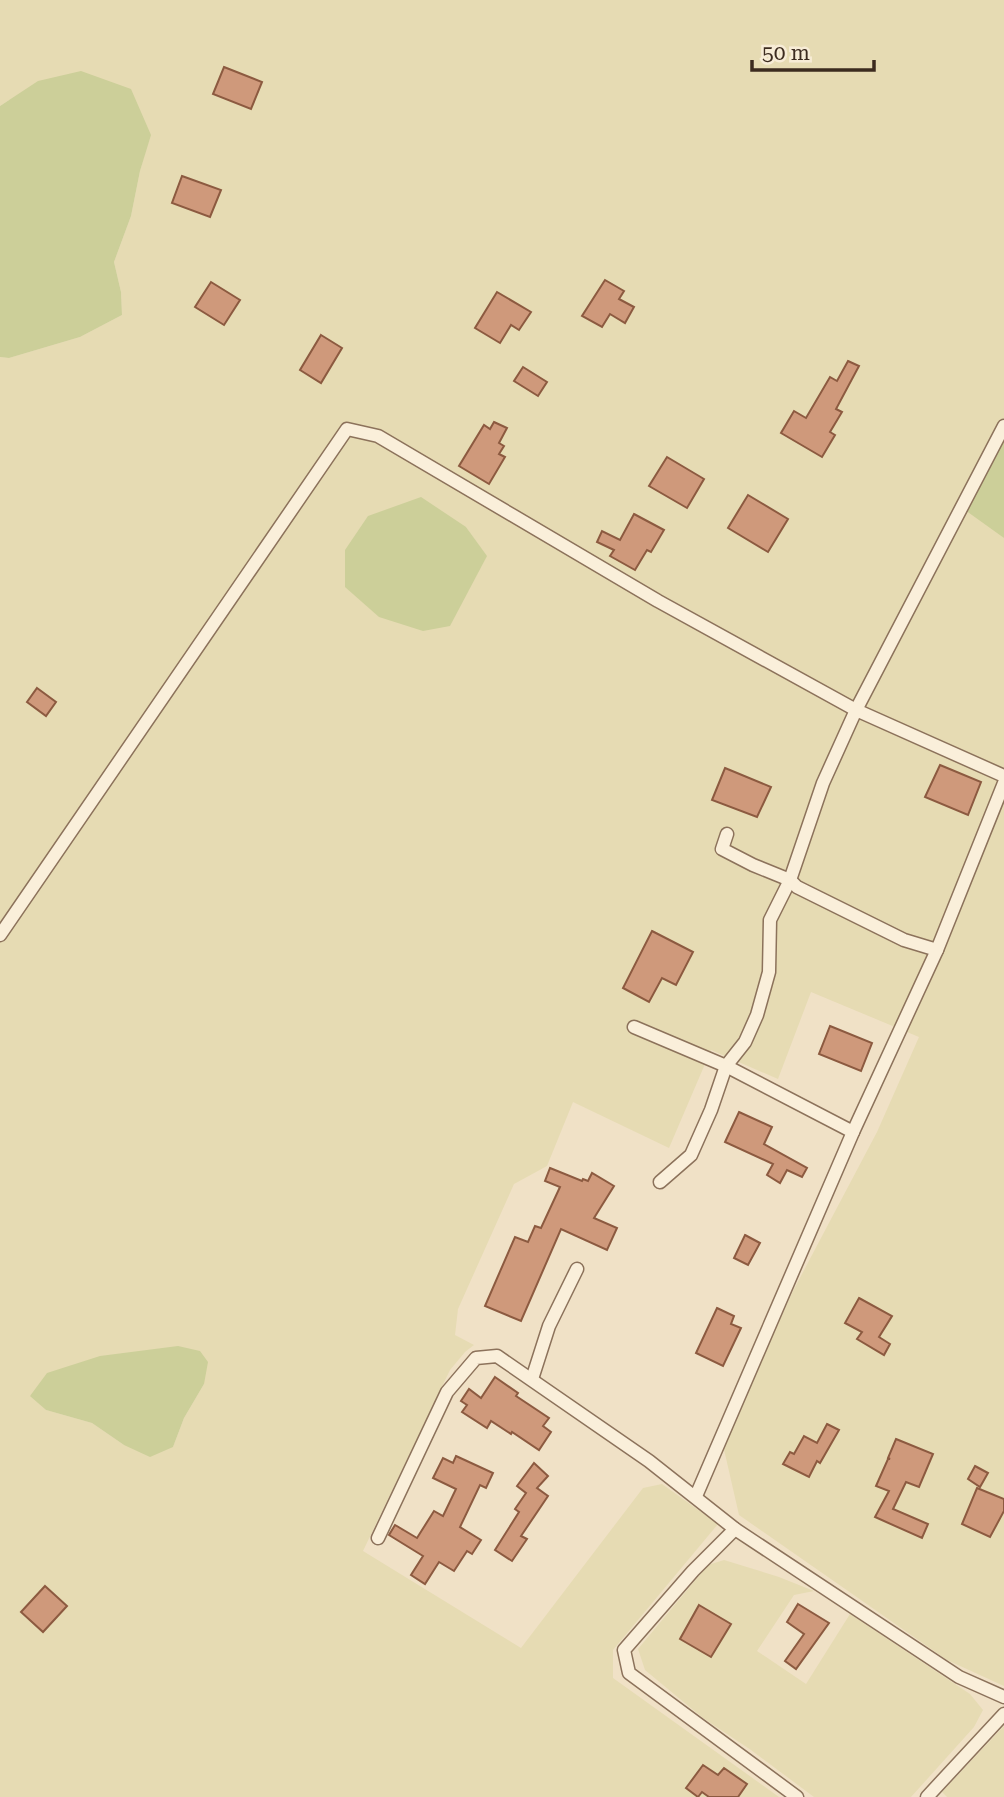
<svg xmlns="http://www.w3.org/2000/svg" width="1004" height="1797" viewBox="0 0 1004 1797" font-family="'Roboto Serif',serif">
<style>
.farmland{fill:#e6dbb3;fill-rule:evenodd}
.green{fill:#cccf99}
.building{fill:#cf997b;stroke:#8c5a40;stroke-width:2}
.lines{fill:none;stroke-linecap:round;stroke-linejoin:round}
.minor-casing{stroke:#8c725b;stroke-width:15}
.minor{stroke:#faefda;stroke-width:12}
</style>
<rect width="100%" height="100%" fill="#f0e1c6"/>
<!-- farmland -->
<g class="farmland">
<path d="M0,0H1004V442L1000,443L995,530L1004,538V1686L947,1660L739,1515L723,1445L793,1291L877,1132L919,1037L811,992L778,1079L711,1050L669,1148L573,1102L547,1166L514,1184L458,1309L455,1335L474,1345L465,1352L450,1370L363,1551L521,1648L643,1488L662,1484L718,1524L613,1650V1678L779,1797H0V357L9,358L80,337L122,315L121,292L114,262L131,216L140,171L150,135L9,100L0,106ZM466,527L486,556L468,591ZM204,1384L184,1418L173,1447L124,1445L92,1423L46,1410L30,1395Z"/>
<polygon points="724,1560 779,1577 814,1591 794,1595 757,1651 806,1684 850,1614 970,1694 983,1710 974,1727 911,1797 814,1797 751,1750 703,1718 645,1670 638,1649 708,1565"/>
<polygon points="1004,1726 1004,1797 947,1797 942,1792"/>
</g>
<!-- green -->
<g class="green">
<polygon points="81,71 131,89 151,135 140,171 131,216 114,262 121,292 122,315 80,337 9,358 0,357 0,106 38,81"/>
<polygon points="1004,442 1004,538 965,510 1000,443"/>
<polygon points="421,497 466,527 487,556 450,626 423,631 379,617 345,587 345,550 368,516"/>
<polygon points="178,1346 200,1351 208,1362 204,1384 184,1418 173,1447 150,1457 124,1445 92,1423 46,1410 30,1396 47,1373 100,1356"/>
</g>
<!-- building -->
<g class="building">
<polygon points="224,67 262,82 251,109 213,94"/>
<polygon points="182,176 221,190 210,217 172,203"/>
<polygon points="605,280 624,291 619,299 634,307 625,323 610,314 602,327 582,316"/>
<polygon points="211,282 240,300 224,325 195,307"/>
<polygon points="497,292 531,312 519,330 511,325 500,343 475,328"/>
<polygon points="321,335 342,348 321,383 300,370"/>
<polygon points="848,361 859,366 836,409 842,412 830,432 835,435 822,457 781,433 794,411 806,418 830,377 837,381"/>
<polygon points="523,367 547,382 538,396 514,381"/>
<polygon points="494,422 507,428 499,443 504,446 499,454 505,457 489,484 459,466 484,425 490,429"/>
<polygon points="667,457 704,479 687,508 649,486"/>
<polygon points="748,495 788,519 768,552 728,528"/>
<polygon points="634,514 664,530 651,552 647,550 635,570 610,556 614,550 597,542 602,531 620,540"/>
<polygon points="37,688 56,702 46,716 27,702"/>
<polygon points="940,765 981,782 968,815 925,797"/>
<polygon points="725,768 771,787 757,817 712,800"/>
<polygon points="652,931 693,952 676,985 662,978 649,1002 623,988"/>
<polygon points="830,1026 872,1043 861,1071 819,1054"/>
<polygon points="739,1112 772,1127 764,1144 807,1168 802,1177 787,1170 780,1183 767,1175 773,1164 725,1142"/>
<polygon points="550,1168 582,1181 583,1179 588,1181 592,1173 614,1186 594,1218 617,1228 607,1250 561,1229 521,1321 485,1306 515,1237 528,1242 535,1226 541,1228 560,1187 545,1181"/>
<polygon points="745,1235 760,1243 748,1265 734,1258"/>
<polygon points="859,1298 892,1316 879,1337 890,1344 884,1355 857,1339 862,1332 845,1323"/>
<polygon points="717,1308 734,1316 731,1324 741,1328 723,1366 696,1353"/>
<polygon points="495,1377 518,1393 516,1396 549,1418 543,1426 551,1432 539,1450 512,1432 511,1434 491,1421 487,1428 462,1412 467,1405 461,1401 469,1389 481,1398"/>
<polygon points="827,1424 839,1430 820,1463 817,1461 809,1477 783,1464 790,1452 794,1454 804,1436 817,1443"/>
<polygon points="896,1439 933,1454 919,1487 906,1482 893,1509 928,1524 922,1538 875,1517 889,1491 876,1486 888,1459 890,1459 888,1458"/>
<polygon points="456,1456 493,1473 486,1488 480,1485 460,1527 481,1540 472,1554 467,1551 454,1571 439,1562 425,1584 411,1575 423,1556 389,1535 395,1525 417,1538 434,1511 443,1516 456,1489 433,1478 443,1458 453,1463"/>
<polygon points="534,1463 548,1476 537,1488 548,1496 521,1536 527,1539 512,1561 495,1550 519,1512 515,1509 526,1493 517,1486"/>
<polygon points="975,1466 988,1473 980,1487 968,1479"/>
<polygon points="977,1488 1004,1499 1004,1511 990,1537 962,1524"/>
<polygon points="45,1586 67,1606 43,1632 21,1612"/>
<polygon points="798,1604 829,1623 796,1669 785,1661 804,1634 787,1622"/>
<polygon points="699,1605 731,1624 711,1657 680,1639"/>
<polygon points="703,1765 718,1775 724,1768 747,1784 738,1797 709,1797 702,1792 698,1797 686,1788"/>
</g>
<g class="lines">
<defs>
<g id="minor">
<polyline points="727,834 722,849 753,865 790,880 797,887 904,940 937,950 1004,783"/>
<polyline points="0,935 347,429 378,436 658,601 856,710 1004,776"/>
<polyline points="634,1027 726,1066 853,1132"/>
<polyline points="660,1182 691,1155 711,1110 726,1066 745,1042 757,1015 769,972 770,920 790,880 823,783 856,710 1004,426"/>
<polyline points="532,1379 549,1326 577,1269"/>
<polyline points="696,1496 853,1132 937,950"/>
<polyline points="735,1529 693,1571 624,1650 629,1673 797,1797"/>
<polyline points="378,1538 447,1392 476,1358 497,1356 649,1461 735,1529 959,1677 1004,1697"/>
<polyline points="927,1797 1004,1714"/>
</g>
</defs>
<!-- minor casing -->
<use href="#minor" class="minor-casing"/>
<!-- minor -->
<use href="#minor" class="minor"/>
</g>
<!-- scale -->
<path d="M752 60v10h122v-10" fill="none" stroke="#3c2b1f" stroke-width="3.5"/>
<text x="762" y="60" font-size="21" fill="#3c2b1f" stroke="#f7ecd6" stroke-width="5" paint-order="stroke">50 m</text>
</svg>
